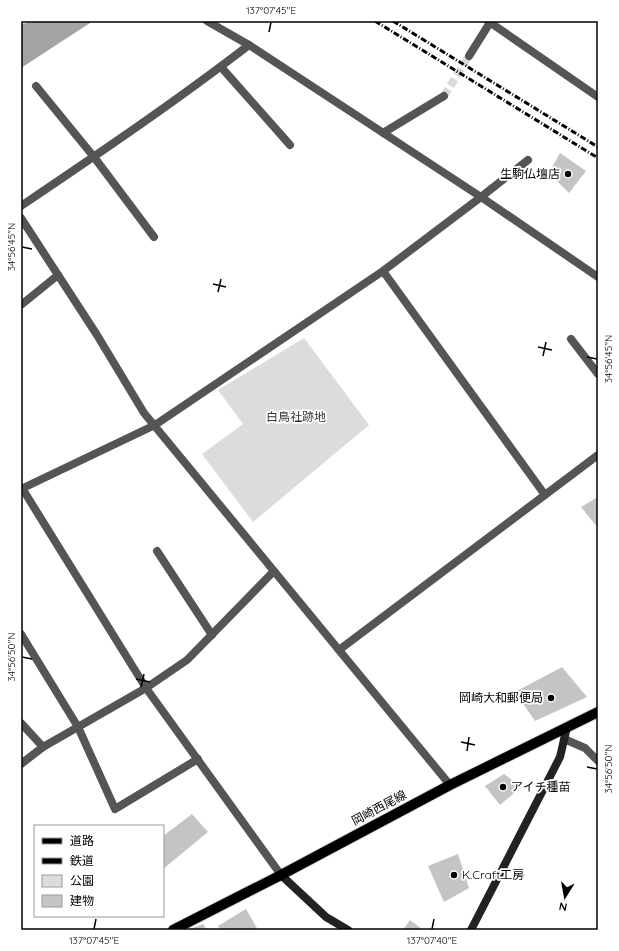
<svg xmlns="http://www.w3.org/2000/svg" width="619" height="951" viewBox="0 0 619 951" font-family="Quicksand,'Noto Sans JP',sans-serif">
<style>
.green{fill:#dcdcdc}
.water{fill:#a3a3a3}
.building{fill:#c4c4c4}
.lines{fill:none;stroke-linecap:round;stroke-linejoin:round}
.street-tunnel{stroke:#d9d9d9;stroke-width:8;stroke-dasharray:8 4;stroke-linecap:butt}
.primary-casing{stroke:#dbdbdb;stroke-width:12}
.lane{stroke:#555;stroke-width:8}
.street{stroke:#555;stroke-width:8}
.secondary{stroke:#222;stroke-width:8}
.primary{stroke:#000;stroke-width:10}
.rail{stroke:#000;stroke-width:3;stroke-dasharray:6 2 1 2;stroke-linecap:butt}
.ticks{fill:none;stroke:#000;stroke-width:1.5}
.poi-dot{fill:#000;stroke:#fff;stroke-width:1.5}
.labels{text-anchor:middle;stroke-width:3.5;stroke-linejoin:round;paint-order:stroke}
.poi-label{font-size:12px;fill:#000;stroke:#fff;text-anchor:end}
.park-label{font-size:12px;fill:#333;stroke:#fff}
.street-label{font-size:12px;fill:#000;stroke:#fff}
.neatline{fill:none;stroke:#000;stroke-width:1.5}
.ticks-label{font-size:10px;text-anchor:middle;fill:#000}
</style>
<rect width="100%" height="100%" fill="#fff"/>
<!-- green -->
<polygon class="green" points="304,338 369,425 253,522 202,454 243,424 218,390"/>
<!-- water -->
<polygon class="water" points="40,21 93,21 21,68 21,24"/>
<!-- building -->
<g class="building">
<polygon points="560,153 586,171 569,193 549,173"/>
<polygon points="598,497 598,528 581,507"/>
<polygon points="562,667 587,697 535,721 515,692"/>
<polygon points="504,774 521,787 500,805 485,786"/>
<polygon points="192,814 208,832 163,869 163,836"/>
<polygon points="458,854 469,888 444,902 428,866"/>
<polygon points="246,909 258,930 220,930 218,926"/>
<polygon points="410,920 423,930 403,930"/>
<polygon points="203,924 207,930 187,930"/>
</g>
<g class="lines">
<!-- street-tunnel -->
<polyline class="street-tunnel" points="444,96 469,56"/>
<defs>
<polyline id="primary" points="173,930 281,875 450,785 598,712"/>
</defs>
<!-- primary casing -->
<use href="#primary" class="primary-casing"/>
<!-- lane -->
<g class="lane">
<polyline points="21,305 58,275"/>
<polyline points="571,339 598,374"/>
</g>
<!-- street -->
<g class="street">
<polyline points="207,21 249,45 481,197 598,277"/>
<polyline points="488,21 598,97"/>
<polyline points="469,56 491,21"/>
<polyline points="221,67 290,145"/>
<polyline points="36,86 94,157 154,237"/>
<polyline points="383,133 444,96"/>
<path d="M21,206C98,154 175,102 249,45"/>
<polyline points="21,218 97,335 144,413 450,785"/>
<polyline points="383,271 545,495"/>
<polyline points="22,488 146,688 281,875"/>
<polyline points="21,489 155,425 383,271 481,197 528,160"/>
<polyline points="157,551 212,635"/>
<polyline points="21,634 78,727 115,809 198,759"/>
<polyline points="339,650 598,455"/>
<polyline points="21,723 43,747"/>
<polyline points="564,739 585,748 598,761"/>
<polyline points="21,764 43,747 146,688 187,660 274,571"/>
</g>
<!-- secondary -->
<g class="secondary">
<polyline points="281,875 326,917 348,930"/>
<polyline points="471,930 560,757 567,727"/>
</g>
<!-- primary -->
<use href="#primary" class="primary"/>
<!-- rail -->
<g class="rail">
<polyline points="375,21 598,158"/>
<polyline points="393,21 598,147"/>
</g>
</g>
<!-- ticks -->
<path class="ticks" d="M269,32L271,22M22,247L32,249M213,284L226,287M218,292L221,279M538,347L552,350M543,356L546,342M587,357L597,359M22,657L32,659M136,679L150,682M141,687L144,674M461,742L475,745M467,751L469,737M587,767L597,769M94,929L96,919M432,929L434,919"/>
<!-- markers -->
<g class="poi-dot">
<circle cx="568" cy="174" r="4"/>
<circle cx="551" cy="698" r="4"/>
<circle cx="503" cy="787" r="4"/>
<circle cx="454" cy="875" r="4"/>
</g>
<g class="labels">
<!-- poi labels -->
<g class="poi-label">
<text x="560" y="178">生駒仏壇店</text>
<text x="543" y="702">岡崎大和郵便局</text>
<text x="511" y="791" text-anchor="start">アイチ種苗</text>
<text x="462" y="879" text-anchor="start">K.Craft工房</text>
</g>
<!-- park labels -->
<g class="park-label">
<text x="296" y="421">白鳥社跡地</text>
</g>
<!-- street labels -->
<g class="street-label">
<text transform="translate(379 808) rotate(-28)" y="4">岡崎西尾線</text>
</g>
</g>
<!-- border -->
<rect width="619" height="951" fill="none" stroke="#ffffff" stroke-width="44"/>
<!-- legend -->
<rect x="34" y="825" width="130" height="92" fill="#ffffff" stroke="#999999"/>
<rect x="42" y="838" width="20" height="6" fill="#000000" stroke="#999999"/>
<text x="70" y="845" font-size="12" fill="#000000">道路</text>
<rect x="42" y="858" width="20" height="6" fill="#000000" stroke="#999999"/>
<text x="70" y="865" font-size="12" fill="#000000">鉄道</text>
<rect x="42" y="875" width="20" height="12" fill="#dcdcdc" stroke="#999999"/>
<text x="70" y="885" font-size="12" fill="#000000">公園</text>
<rect x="42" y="895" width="20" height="12" fill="#c4c4c4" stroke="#999999"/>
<text x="70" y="905" font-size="12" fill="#000000">建物</text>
<!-- north arrow -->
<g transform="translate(565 897) rotate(191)" stroke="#ffffff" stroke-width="3" paint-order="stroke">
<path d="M0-3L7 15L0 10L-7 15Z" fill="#000000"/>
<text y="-6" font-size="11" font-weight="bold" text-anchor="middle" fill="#000000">N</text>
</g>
<rect x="22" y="22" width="575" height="907" class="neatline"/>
<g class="ticks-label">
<text x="271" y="14">137°07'45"E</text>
<text transform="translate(11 247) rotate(-90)" y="4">34°56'45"N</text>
<text transform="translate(608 359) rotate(-90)" y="4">34°56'45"N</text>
<text transform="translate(11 657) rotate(-90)" y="4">34°56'50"N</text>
<text transform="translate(608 769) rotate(-90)" y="4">34°56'50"N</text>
<text x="94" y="944">137°07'45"E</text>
<text x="432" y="944">137°07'40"E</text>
</g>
</svg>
